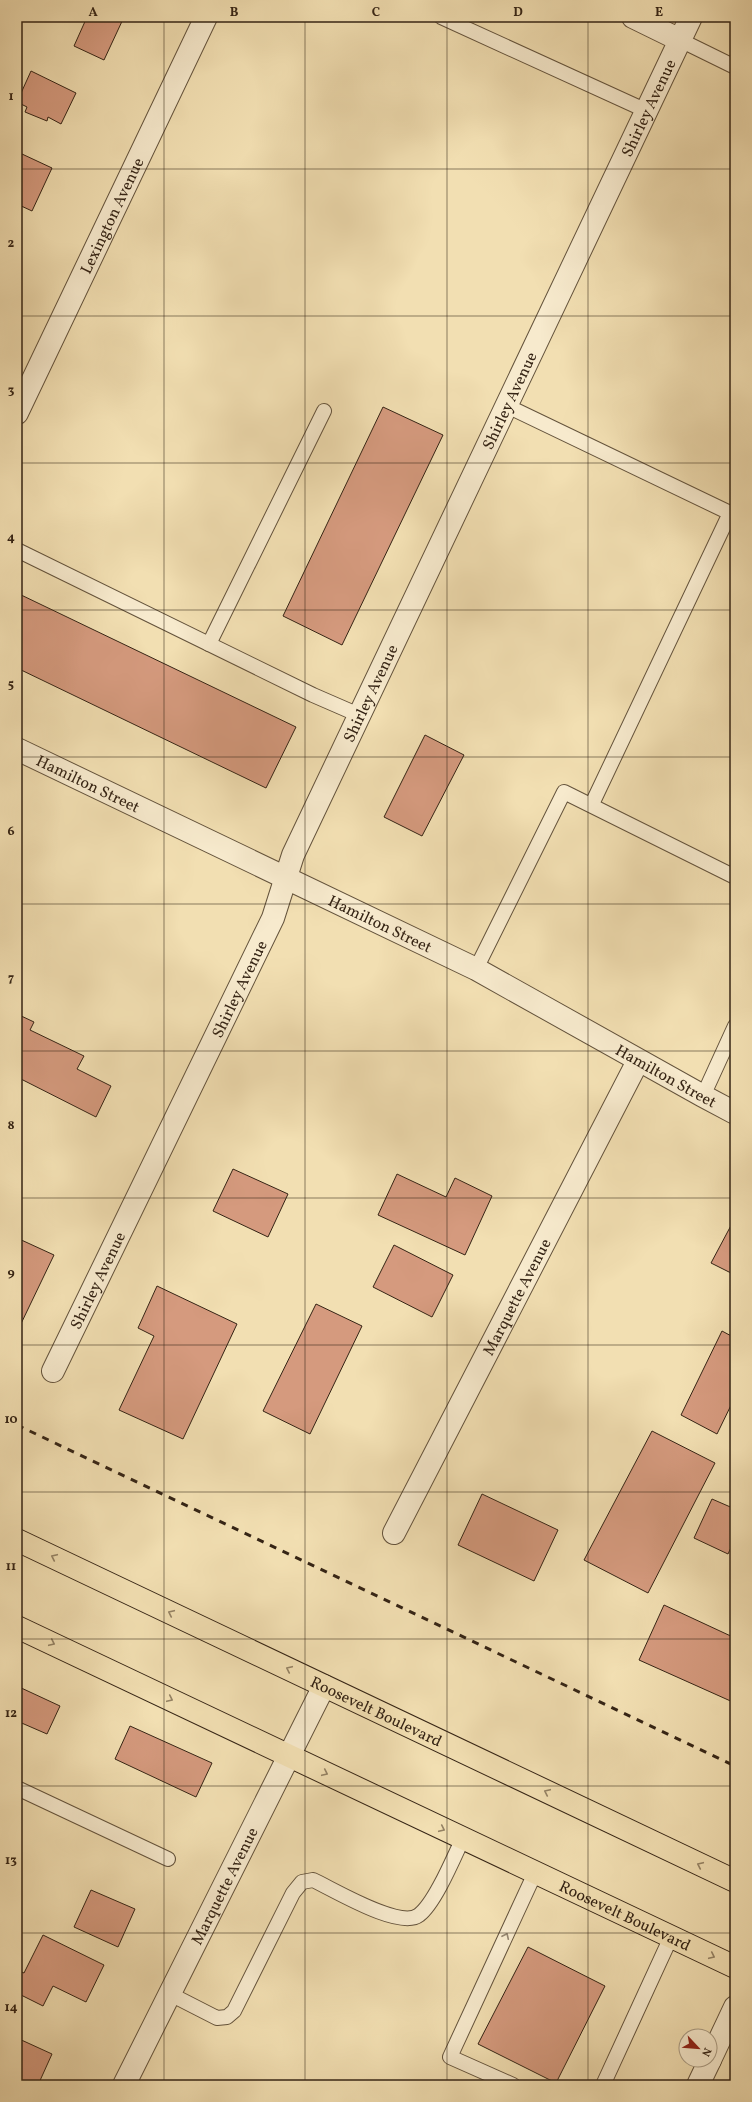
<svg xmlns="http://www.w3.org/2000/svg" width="752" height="2102" viewBox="0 0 752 2102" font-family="Vollkorn,serif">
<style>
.building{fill:#d59a7e;stroke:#352415}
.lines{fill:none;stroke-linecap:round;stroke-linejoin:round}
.service-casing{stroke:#64533c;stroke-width:16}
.minor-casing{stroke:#64533c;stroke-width:24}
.tertiary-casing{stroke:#64533c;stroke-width:24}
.trunk-casing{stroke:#352415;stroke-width:24}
.service{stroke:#f7eacd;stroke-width:14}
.minor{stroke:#f7eacd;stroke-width:22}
.tertiary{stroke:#f7eacd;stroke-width:22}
.trunk{stroke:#f2dfb2;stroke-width:22}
.rail{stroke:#352415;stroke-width:3;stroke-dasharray:7 7;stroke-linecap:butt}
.oneway{stroke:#948264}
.oneway2{stroke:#968771}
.grid{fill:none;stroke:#352415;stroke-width:1;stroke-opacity:0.55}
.labels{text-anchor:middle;stroke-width:3.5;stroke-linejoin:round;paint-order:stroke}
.street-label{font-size:16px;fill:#352415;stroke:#f7eacd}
.neatline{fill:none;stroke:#352415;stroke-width:1.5}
.grid-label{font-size:13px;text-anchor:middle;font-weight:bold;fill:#352415}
</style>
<rect width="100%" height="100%" fill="#f2dfb2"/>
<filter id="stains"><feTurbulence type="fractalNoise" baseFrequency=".005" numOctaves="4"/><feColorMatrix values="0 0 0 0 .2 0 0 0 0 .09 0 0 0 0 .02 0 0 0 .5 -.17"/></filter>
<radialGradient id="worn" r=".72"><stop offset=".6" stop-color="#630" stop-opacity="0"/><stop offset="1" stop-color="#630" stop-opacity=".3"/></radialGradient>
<!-- building -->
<g class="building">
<polygon points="87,17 124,17 104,60 74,46"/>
<polygon points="31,71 76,93 61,124 48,117 47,121 25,112 27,107 17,102"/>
<polygon points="22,154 52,168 32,211 17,204 17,164"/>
<polygon points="383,407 443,435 342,645 283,616"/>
<polygon points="17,593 296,727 266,788 17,668"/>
<polygon points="425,735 464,755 422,836 384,817"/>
<polygon points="17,1014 34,1022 30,1030 84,1056 77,1069 111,1086 96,1117 17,1077"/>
<polygon points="233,1169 288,1194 268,1237 213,1211"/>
<polygon points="397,1174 446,1197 455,1178 492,1196 465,1255 378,1215"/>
<polygon points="735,1218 735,1275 711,1263"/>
<polygon points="17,1238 54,1255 17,1332"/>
<polygon points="394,1245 453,1275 432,1317 373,1287"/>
<polygon points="157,1286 237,1324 183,1439 119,1410 154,1336 138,1328"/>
<polygon points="316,1304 362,1326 310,1434 263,1411"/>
<polygon points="722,1331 735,1338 735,1397 717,1434 681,1415"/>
<polygon points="652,1431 715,1463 648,1593 584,1560"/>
<polygon points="482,1494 558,1530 534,1581 458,1545"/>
<polygon points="712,1499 735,1509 735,1539 728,1554 694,1538"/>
<polygon points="664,1605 735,1638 735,1703 639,1660"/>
<polygon points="17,1686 60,1706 47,1734 17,1721"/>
<polygon points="130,1726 212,1763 196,1797 115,1759"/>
<polygon points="91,1890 135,1909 118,1947 74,1927"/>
<polygon points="43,1935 104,1965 86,2002 53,1986 43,2006 17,1993 17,1970 24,1973"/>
<polygon points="528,1947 605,1986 556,2083 478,2044"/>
<polygon points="17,2038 52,2054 38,2085 17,2085"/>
</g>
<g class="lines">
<defs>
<g id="service">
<polyline points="441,17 647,111"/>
<polyline points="680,40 735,67"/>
<polyline points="507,406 730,513 592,804"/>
<polyline points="17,550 313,695 359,715"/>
<polyline points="209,644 324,411"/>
<polyline points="476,969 564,792 735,877"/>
<polyline points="703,1096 735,1026"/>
<polyline points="17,1788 168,1859"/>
<path d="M170,1994L217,2018L227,2017L234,2011L293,1893L302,1882L313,1880C333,1889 400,1930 419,1915C435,1903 454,1857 463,1838"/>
<polyline points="513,2085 450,2057 535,1873"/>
<polyline points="603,2085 671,1937"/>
</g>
<g id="minor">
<polyline points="633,17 680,40"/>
<path id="s1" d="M17,413L206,17"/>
<path id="s2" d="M53,1371L273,918L293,855L691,17"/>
<path id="s3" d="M394,1533L638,1061"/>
<polyline points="710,2060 735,2007"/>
<path id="s4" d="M124,2085L324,1686"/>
<polyline points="698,2085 710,2060"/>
</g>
<g id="tertiary">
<path id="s5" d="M17,749L476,969L703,1096L735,1113"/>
</g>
<g id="trunk">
<path id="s6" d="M17,1540L735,1881"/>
<path id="s7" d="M17,1627L735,1967"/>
</g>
</defs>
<!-- service casing -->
<use href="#service" class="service-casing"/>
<!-- minor casing -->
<use href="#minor" class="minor-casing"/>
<!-- tertiary casing -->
<use href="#tertiary" class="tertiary-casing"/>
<!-- trunk casing -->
<use href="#trunk" class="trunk-casing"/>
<!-- service -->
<use href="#service" class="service"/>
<!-- minor -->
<use href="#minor" class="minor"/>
<!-- tertiary -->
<use href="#tertiary" class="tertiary"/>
<!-- trunk -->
<use href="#trunk" class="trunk"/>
<!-- rail -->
<polyline class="rail" points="17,1425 735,1766"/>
</g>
<!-- one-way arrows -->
<defs><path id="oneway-chevron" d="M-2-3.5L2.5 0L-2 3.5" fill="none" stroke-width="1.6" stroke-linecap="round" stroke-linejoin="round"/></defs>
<g class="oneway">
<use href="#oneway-chevron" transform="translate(54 1557) rotate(-155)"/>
<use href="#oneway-chevron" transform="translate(171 1613) rotate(-155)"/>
<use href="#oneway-chevron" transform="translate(52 1643) rotate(25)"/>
<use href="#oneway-chevron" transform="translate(289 1669) rotate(-155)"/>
<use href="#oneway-chevron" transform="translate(170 1699) rotate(25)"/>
<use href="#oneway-chevron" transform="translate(325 1773) rotate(25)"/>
<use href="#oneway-chevron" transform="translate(547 1792) rotate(-155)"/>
<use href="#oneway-chevron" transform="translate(442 1829) rotate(25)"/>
<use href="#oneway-chevron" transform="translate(700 1865) rotate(-155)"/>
<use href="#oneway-chevron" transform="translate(712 1956) rotate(25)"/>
</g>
<use class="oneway2" href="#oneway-chevron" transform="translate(506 1936) rotate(-65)"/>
<!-- grid -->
<path class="grid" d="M164,17V2085M305,17V2085M447,17V2085M588,17V2085M17,169H735M17,316H735M17,463H735M17,610H735M17,757H735M17,904H735M17,1051H735M17,1198H735M17,1345H735M17,1492H735M17,1639H735M17,1786H735M17,1933H735"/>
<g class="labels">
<!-- street labels -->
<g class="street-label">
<text dy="6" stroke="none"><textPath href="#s2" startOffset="1397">Shirley Avenue</textPath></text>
<text dy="6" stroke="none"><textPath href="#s1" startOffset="219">Lexington Avenue</textPath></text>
<text dy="6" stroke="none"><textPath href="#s2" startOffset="1073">Shirley Avenue</textPath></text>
<text dy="6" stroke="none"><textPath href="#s2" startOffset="749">Shirley Avenue</textPath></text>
<text dy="6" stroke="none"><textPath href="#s5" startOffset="79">Hamilton Street</textPath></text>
<text dy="6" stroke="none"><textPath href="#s5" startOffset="403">Hamilton Street</textPath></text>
<text dy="6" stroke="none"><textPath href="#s2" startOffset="425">Shirley Avenue</textPath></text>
<text dy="6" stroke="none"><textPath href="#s5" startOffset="727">Hamilton Street</textPath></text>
<text dy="6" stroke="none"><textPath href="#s2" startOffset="101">Shirley Avenue</textPath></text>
<text dy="6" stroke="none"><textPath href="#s3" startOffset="266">Marquette Avenue</textPath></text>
<text dy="6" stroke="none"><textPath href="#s6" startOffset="398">Roosevelt Boulevard</textPath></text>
<text dy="6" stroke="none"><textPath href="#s4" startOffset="223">Marquette Avenue</textPath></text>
<text dy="6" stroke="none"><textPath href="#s7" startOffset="673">Roosevelt Boulevard</textPath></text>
</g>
</g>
<!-- margin -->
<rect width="752" height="2102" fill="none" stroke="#f2dfb2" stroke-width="44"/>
<!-- north arrow -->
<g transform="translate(698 2048) rotate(116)"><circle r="19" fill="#f7eacd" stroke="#a99b83"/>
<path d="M0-3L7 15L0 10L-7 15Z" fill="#8f2418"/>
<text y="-6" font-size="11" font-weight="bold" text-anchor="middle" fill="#352415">N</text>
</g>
<rect x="22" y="22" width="708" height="2058" class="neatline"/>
<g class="grid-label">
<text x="93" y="16">A</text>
<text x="234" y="16">B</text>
<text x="376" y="16">C</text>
<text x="518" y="16">D</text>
<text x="659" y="16">E</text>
<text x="11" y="100">1</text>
<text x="11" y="247">2</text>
<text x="11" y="394">3</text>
<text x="11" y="541">4</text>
<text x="11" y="688">5</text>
<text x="11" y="835">6</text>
<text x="11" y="982">7</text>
<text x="11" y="1129">8</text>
<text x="11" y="1276">9</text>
<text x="11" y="1423">10</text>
<text x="11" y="1570">11</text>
<text x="11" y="1717">12</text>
<text x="11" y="1864">13</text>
<text x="11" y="2011">14</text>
</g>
<rect width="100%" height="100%" filter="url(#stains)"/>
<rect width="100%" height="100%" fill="url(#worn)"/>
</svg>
